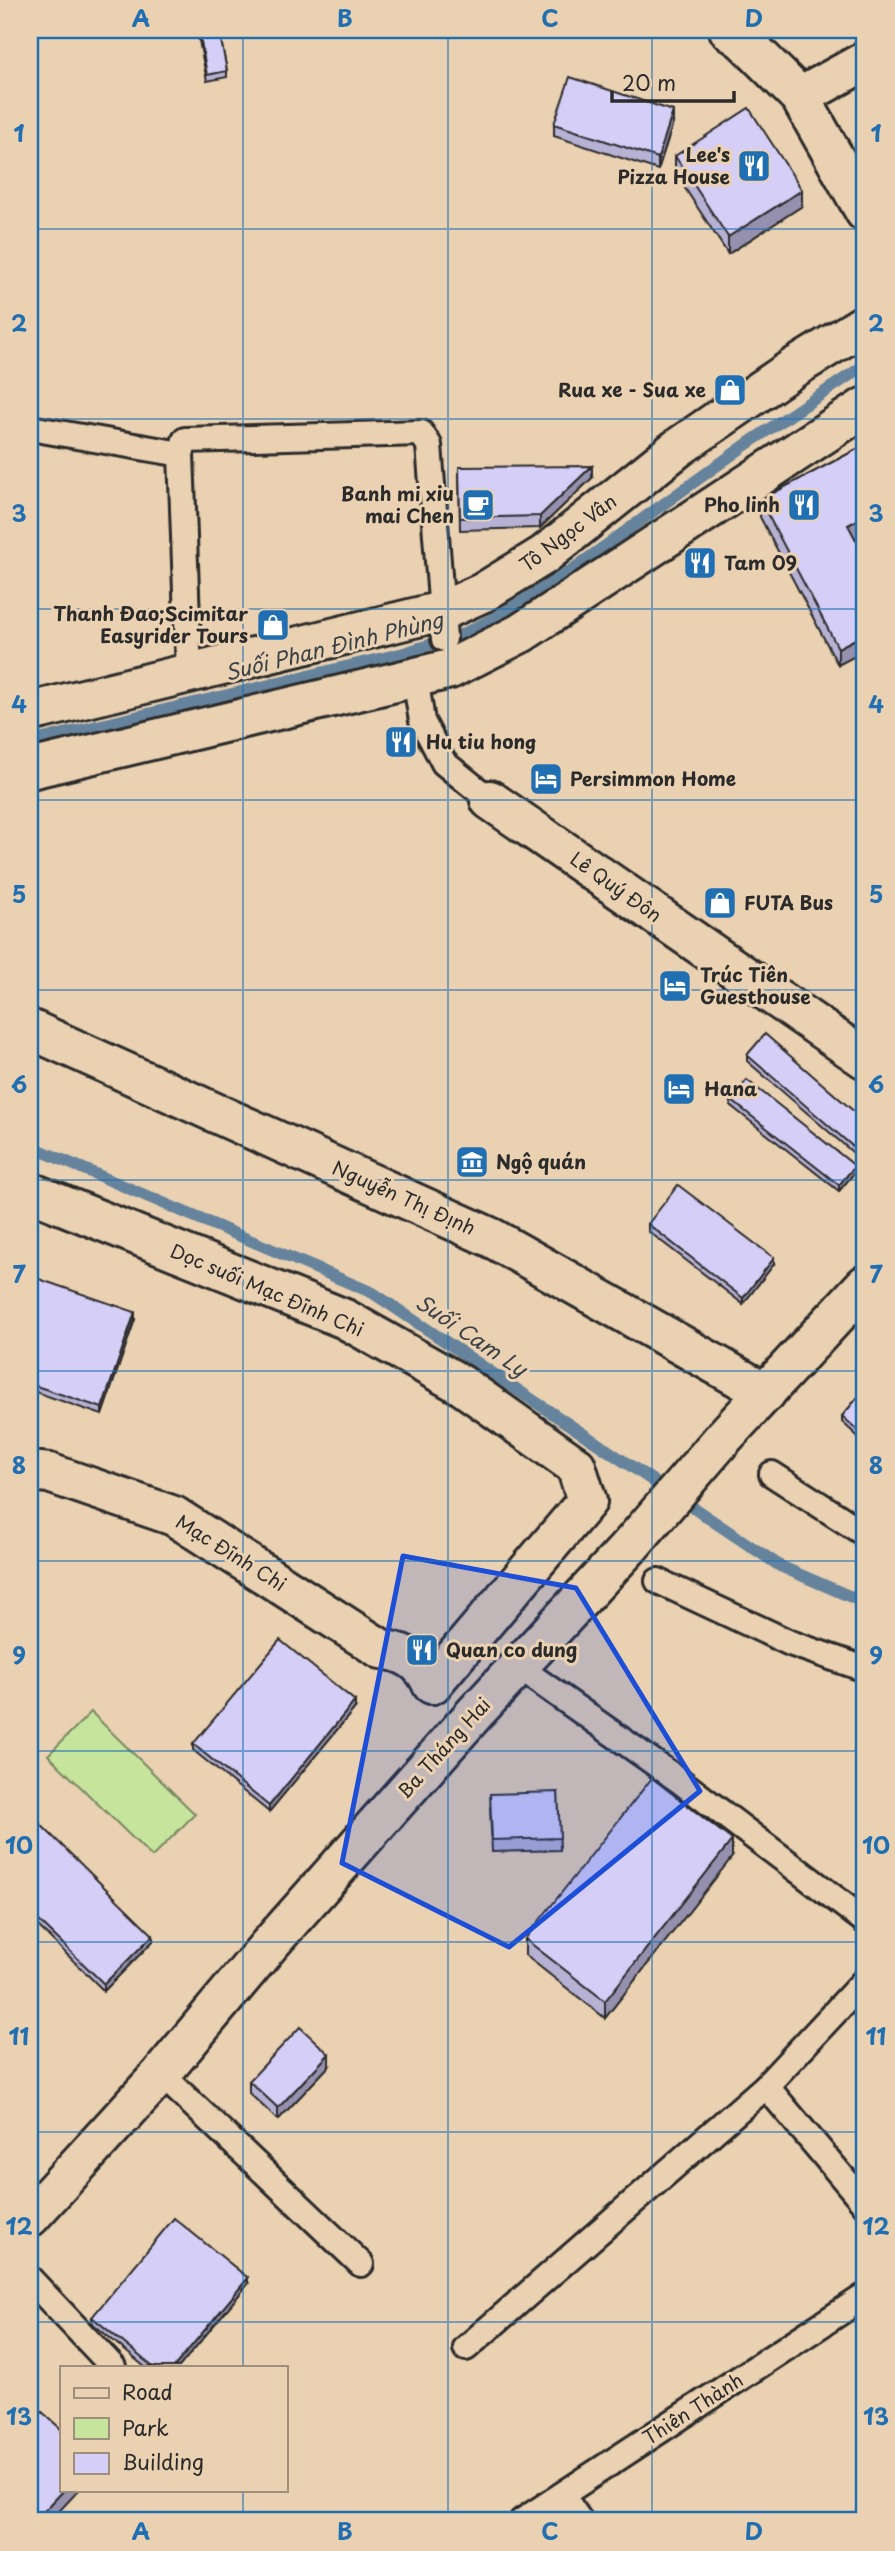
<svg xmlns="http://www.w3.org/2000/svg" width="895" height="2551" viewBox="0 0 895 2551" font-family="'Playpen Sans',sans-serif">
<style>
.green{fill:#c6e49b;stroke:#788863;stroke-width:2}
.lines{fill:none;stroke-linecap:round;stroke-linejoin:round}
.stream{stroke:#65839c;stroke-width:12}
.lane-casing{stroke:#2b2b2b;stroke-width:30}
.street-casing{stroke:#2b2b2b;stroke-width:44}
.secondary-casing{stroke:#2b2b2b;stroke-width:44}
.lane{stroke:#ead1b2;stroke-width:24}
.street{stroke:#ead1b2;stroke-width:38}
.secondary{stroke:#ead1b2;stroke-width:38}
.wall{fill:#b7b1d4;stroke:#2b2b2b;stroke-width:2}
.shaded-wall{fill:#9590ad;stroke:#2b2b2b;stroke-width:2}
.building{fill:#d5cef7;stroke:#2b2b2b;stroke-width:2}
.marked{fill:#1d4ed8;fill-opacity:0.2;stroke:#1d4ed8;stroke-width:5;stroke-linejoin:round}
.grid{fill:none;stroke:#1f6fb2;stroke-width:2;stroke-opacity:0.55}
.labels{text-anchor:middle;stroke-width:6;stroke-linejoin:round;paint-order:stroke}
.poi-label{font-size:19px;font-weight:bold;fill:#2b2b2b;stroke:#ead1b2;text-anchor:start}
.street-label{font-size:19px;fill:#2b2b2b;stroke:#ead1b2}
.water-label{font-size:21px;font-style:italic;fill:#394147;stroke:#ead1b2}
.neatline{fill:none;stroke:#1f6fb2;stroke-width:2.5}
.grid-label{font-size:23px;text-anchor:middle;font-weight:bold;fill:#1f6fb2}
</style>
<rect width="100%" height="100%" fill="#ead1b2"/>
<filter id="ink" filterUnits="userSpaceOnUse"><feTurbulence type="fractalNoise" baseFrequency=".0143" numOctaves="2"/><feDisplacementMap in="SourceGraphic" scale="14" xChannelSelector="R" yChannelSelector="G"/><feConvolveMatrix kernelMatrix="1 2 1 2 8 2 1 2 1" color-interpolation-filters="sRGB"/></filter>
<g filter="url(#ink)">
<!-- green -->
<polygon class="green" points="91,1712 195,1814 152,1857 48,1755"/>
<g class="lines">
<!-- stream -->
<g class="stream">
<polyline points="30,742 404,653 461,635 502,614 569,572 747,444 865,365"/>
<polyline points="30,1146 373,1293 780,1566 865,1603"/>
</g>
<defs>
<g id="lane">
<polyline points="30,428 181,454 185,440 421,433 429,445 444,639"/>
<polyline points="181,454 189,674"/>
<polyline points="415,677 422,721 444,763 490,800"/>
<polyline points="772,1474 865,1534"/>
<polyline points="658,1581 790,1643 865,1669"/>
<polyline points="517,1666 680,1781 865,1921"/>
<polyline points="161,2074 361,2264"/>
<polyline points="766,2086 865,2204"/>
<polyline points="30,2279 113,2367"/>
<polyline points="466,2348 766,2086 865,1980"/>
<polyline points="562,2495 580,2521"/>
<polyline points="522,2521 865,2296"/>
</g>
<g id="street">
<polyline points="30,712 442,611 484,592 544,555 679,447 792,369 865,324"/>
<polyline points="30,769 450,669 521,633 865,407"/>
<polyline points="490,800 865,1059"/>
<polyline points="30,1029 492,1238 766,1393"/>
<polyline points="30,1192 345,1319 460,1384 576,1466 587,1501 432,1684"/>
<path d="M30,1471L49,1473L174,1516L381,1649C405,1652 422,1661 432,1684"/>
</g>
<g id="secondary">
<polyline points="729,30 743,40 800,97 865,212"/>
<polyline points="800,97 865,61"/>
<polyline points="30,2217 161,2074 269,1945 475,1713 630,1546 724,1437 865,1285"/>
</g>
</defs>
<!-- lane casing -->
<use href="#lane" class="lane-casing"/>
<!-- street casing -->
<use href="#street" class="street-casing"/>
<!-- secondary casing -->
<use href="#secondary" class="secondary-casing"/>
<!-- lane -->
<use href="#lane" class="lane"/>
<!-- street -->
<use href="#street" class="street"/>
<!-- secondary -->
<use href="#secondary" class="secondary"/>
</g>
<!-- wall -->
<g class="wall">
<polygon points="197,30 219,30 227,71 227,77 207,81"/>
<polygon points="673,123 658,170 554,136 554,124"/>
<polygon points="675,156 802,206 728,254 675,173"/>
<polygon points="865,445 865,533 855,538 838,665 760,517 760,500"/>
<polygon points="459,467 592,478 540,528 460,530"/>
<polygon points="747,1055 865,1121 865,1163 747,1061"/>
<polygon points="731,1100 855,1172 839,1191 731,1106"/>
<polygon points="648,1224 774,1264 743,1304 648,1231"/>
<polygon points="30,1276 135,1319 102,1415 30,1390"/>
<polygon points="865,1389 865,1443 842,1422 842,1416"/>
<polygon points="355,1708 269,1812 193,1750 193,1744"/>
<polygon points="558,1792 560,1850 492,1852 490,1807"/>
<polygon points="30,1814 153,1941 104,1991 30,1918"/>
<polygon points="732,1857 605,2018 525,1955 525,1939"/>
<polygon points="329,2066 278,2120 249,2093 249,2081"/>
<polygon points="248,2284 179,2367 145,2367 92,2323 92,2317"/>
</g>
<!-- shaded-wall -->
<g class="shaded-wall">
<polygon points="673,111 673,123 658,170 658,158"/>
<polygon points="802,190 802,206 728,254 728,237"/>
<polygon points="592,466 592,478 540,528 540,516"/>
<polygon points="865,516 865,533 848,542 848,525"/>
<polygon points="865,634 865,651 838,665 838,648"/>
<polygon points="855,1166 855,1172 839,1191 839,1185"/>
<polygon points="774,1258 774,1264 743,1304 743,1298"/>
<polygon points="135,1312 135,1319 102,1415 102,1408"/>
<polygon points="355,1701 355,1708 269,1812 269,1806"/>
<polygon points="732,1840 732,1857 605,2018 605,2001"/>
<polygon points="153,1935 153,1941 104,1991 104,1984"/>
<polygon points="329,2054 329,2066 278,2120 278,2108"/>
<polygon points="248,2278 248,2284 179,2367 174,2367"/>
<polygon points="64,2490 79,2490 50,2521 35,2521"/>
</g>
<!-- building -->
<g class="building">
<polygon points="199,30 219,30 227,71 207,75"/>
<polygon points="570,77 673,111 658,158 554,124"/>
<polygon points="749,108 802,190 728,237 675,156"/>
<polygon points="865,445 865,516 848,525 865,557 865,634 838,648 760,500"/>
<polygon points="592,466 540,516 460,518 459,467"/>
<polygon points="765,1034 865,1121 865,1157 747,1055"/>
<polygon points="747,1080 855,1166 839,1185 731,1100"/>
<polygon points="678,1185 774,1258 743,1298 648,1224"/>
<polygon points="30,1276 135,1312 102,1408 30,1384"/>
<polygon points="865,1389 865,1437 842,1416"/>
<polygon points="280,1640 355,1701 269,1806 193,1744"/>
<polygon points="652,1778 732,1840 605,2001 525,1939"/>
<polygon points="558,1792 560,1838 492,1840 490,1794"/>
<polygon points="30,1814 153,1935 104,1984 30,1912"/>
<polygon points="300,2027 329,2054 278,2108 249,2081"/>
<polygon points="174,2218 248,2278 174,2367 153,2367 92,2317"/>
<polygon points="30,2401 61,2429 61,2490 64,2490 35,2521 30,2517"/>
</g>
</g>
<!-- marked area -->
<path class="marked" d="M403,1556L576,1588L700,1791L509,1947L342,1863Z"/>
<!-- grid -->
<path class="grid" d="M243,30V2367M448,30V2521M652,30V2521M30,229H865M30,419H865M30,609H865M30,800H865M30,990H865M30,1180H865M30,1371H865M30,1561H865M30,1751H865M30,1942H865M30,2132H865M30,2322H865M243,2490V2521"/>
<!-- icons -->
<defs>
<symbol id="restaurant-square" viewBox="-11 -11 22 22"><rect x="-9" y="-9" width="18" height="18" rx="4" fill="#1f6fb2" stroke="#ead1b2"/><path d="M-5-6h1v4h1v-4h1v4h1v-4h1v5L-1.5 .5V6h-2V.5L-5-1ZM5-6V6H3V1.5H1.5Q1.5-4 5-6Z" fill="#fff"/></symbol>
<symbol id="shop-square" viewBox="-11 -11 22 22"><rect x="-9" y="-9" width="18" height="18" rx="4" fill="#1f6fb2" stroke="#ead1b2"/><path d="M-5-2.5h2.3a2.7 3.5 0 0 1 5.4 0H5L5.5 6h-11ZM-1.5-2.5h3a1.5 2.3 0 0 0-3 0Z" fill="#fff"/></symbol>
<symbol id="cafe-square" viewBox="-11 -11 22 22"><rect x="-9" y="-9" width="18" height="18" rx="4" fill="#1f6fb2" stroke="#ead1b2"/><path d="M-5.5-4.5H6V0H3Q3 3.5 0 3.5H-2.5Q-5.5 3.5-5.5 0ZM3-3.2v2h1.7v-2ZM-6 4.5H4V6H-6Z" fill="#fff"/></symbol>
<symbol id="hotel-square" viewBox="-11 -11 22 22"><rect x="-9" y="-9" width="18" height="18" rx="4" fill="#1f6fb2" stroke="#ead1b2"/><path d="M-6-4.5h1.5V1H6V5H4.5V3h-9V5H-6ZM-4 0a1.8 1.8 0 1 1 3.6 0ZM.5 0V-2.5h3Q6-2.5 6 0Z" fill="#fff"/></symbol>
<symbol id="museum-square" viewBox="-11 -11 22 22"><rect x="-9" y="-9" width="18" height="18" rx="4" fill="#1f6fb2" stroke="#ead1b2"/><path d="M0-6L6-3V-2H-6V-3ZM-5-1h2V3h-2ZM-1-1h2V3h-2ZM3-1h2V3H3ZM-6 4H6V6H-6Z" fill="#fff"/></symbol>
</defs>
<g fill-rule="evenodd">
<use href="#restaurant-square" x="735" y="147" width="38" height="38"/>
<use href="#shop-square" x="711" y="371" width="38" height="38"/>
<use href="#cafe-square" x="459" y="486" width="38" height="38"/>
<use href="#restaurant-square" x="785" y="486" width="38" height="38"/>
<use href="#restaurant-square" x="681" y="544" width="38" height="38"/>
<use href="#shop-square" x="254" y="606" width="38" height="38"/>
<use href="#restaurant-square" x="382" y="723" width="38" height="38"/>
<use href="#hotel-square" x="527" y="760" width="38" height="38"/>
<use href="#shop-square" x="701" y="884" width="38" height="38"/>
<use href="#hotel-square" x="656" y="967" width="38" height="38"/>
<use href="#hotel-square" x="660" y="1070" width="38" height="38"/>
<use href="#museum-square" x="453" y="1143" width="38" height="38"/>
<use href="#restaurant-square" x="403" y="1631" width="38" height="38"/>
</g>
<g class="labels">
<!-- poi labels -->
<g class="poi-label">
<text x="730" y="162" text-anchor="end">Lee's<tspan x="730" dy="22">Pizza House</tspan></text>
<text x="706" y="397" text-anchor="end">Rua xe - Sua xe</text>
<text x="454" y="501" text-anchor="end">Banh mi xiu<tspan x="454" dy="22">mai Chen</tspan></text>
<text x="780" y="512" text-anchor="end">Pho linh</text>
<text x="724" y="570">Tam 09</text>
<text x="248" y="621" text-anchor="end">Thanh Đao;Scimitar<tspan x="248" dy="22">Easyrider Tours</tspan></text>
<text x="426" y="749">Hu tiu hong</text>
<text x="570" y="786">Persimmon Home</text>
<text x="744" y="910">FUTA Bus</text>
<text x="700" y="982">Trúc Tiên<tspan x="700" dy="22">Guesthouse</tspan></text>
<text x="704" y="1096">Hana</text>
<text x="496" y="1169">Ngộ quán</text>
<text x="446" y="1657">Quan co dung</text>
</g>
<!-- street labels -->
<g class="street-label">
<text transform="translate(568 533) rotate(-37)" y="7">Tô Ngọc Vân</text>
<text transform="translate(616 887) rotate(35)" y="7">Lê Quý Đôn</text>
<text transform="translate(404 1198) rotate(24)" y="7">Nguyễn Thị Định</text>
<text transform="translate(267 1290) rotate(23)" y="7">Dọc suối Mạc Đĩnh Chi</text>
<text transform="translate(231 1553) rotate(32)" y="7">Mạc Đĩnh Chi</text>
<text transform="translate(444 1748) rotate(-48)" y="7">Ba Tháng Hai</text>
<text transform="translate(693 2409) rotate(-33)" y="7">Thiên Thành</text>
</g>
<!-- water labels -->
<g class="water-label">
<text transform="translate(334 647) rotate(-14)" y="7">Suối Phan Đình Phùng</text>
<text transform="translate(471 1336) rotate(34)" y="7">Suối Cam Ly</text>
</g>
</g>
<!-- margin -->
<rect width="895" height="2551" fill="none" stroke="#ead1b2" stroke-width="77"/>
<!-- legend -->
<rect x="60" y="2366" width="228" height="126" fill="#ead1b2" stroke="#9e8f7c" stroke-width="2"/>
<rect x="74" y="2388" width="35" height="10" fill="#ead1b2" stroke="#9e8f7c" stroke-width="2"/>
<text x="122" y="2400" font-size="21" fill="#2b2b2b">Road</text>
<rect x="74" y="2418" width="35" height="21" fill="#c6e49b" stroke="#9e8f7c" stroke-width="2"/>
<text x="122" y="2436" font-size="21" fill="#2b2b2b">Park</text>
<rect x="74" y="2453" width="35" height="21" fill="#d5cef7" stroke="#9e8f7c" stroke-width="2"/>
<text x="122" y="2470" font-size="21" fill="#2b2b2b">Building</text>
<!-- scale -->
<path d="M612 91v10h122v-10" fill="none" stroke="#2b2b2b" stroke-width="3.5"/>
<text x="622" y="91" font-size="21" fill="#2b2b2b" stroke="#ead1b2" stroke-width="5" paint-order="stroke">20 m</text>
<rect x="38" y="38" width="818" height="2474" class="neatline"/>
<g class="grid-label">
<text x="141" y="27">A</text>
<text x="345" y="27">B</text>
<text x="550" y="27">C</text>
<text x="754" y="27">D</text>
<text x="19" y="142">1</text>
<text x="876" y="142">1</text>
<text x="19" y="332">2</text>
<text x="876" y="332">2</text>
<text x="19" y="522">3</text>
<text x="876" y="522">3</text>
<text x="19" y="713">4</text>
<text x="876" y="713">4</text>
<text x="19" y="903">5</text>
<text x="876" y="903">5</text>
<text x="19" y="1093">6</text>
<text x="876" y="1093">6</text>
<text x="19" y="1283">7</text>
<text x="876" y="1283">7</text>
<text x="19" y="1474">8</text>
<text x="876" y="1474">8</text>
<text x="19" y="1664">9</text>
<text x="876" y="1664">9</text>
<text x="19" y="1854">10</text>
<text x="876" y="1854">10</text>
<text x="19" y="2045">11</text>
<text x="876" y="2045">11</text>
<text x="19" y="2235">12</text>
<text x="876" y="2235">12</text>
<text x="19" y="2425">13</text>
<text x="876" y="2425">13</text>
<text x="141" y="2540">A</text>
<text x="345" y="2540">B</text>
<text x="550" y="2540">C</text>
<text x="754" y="2540">D</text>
</g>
</svg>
